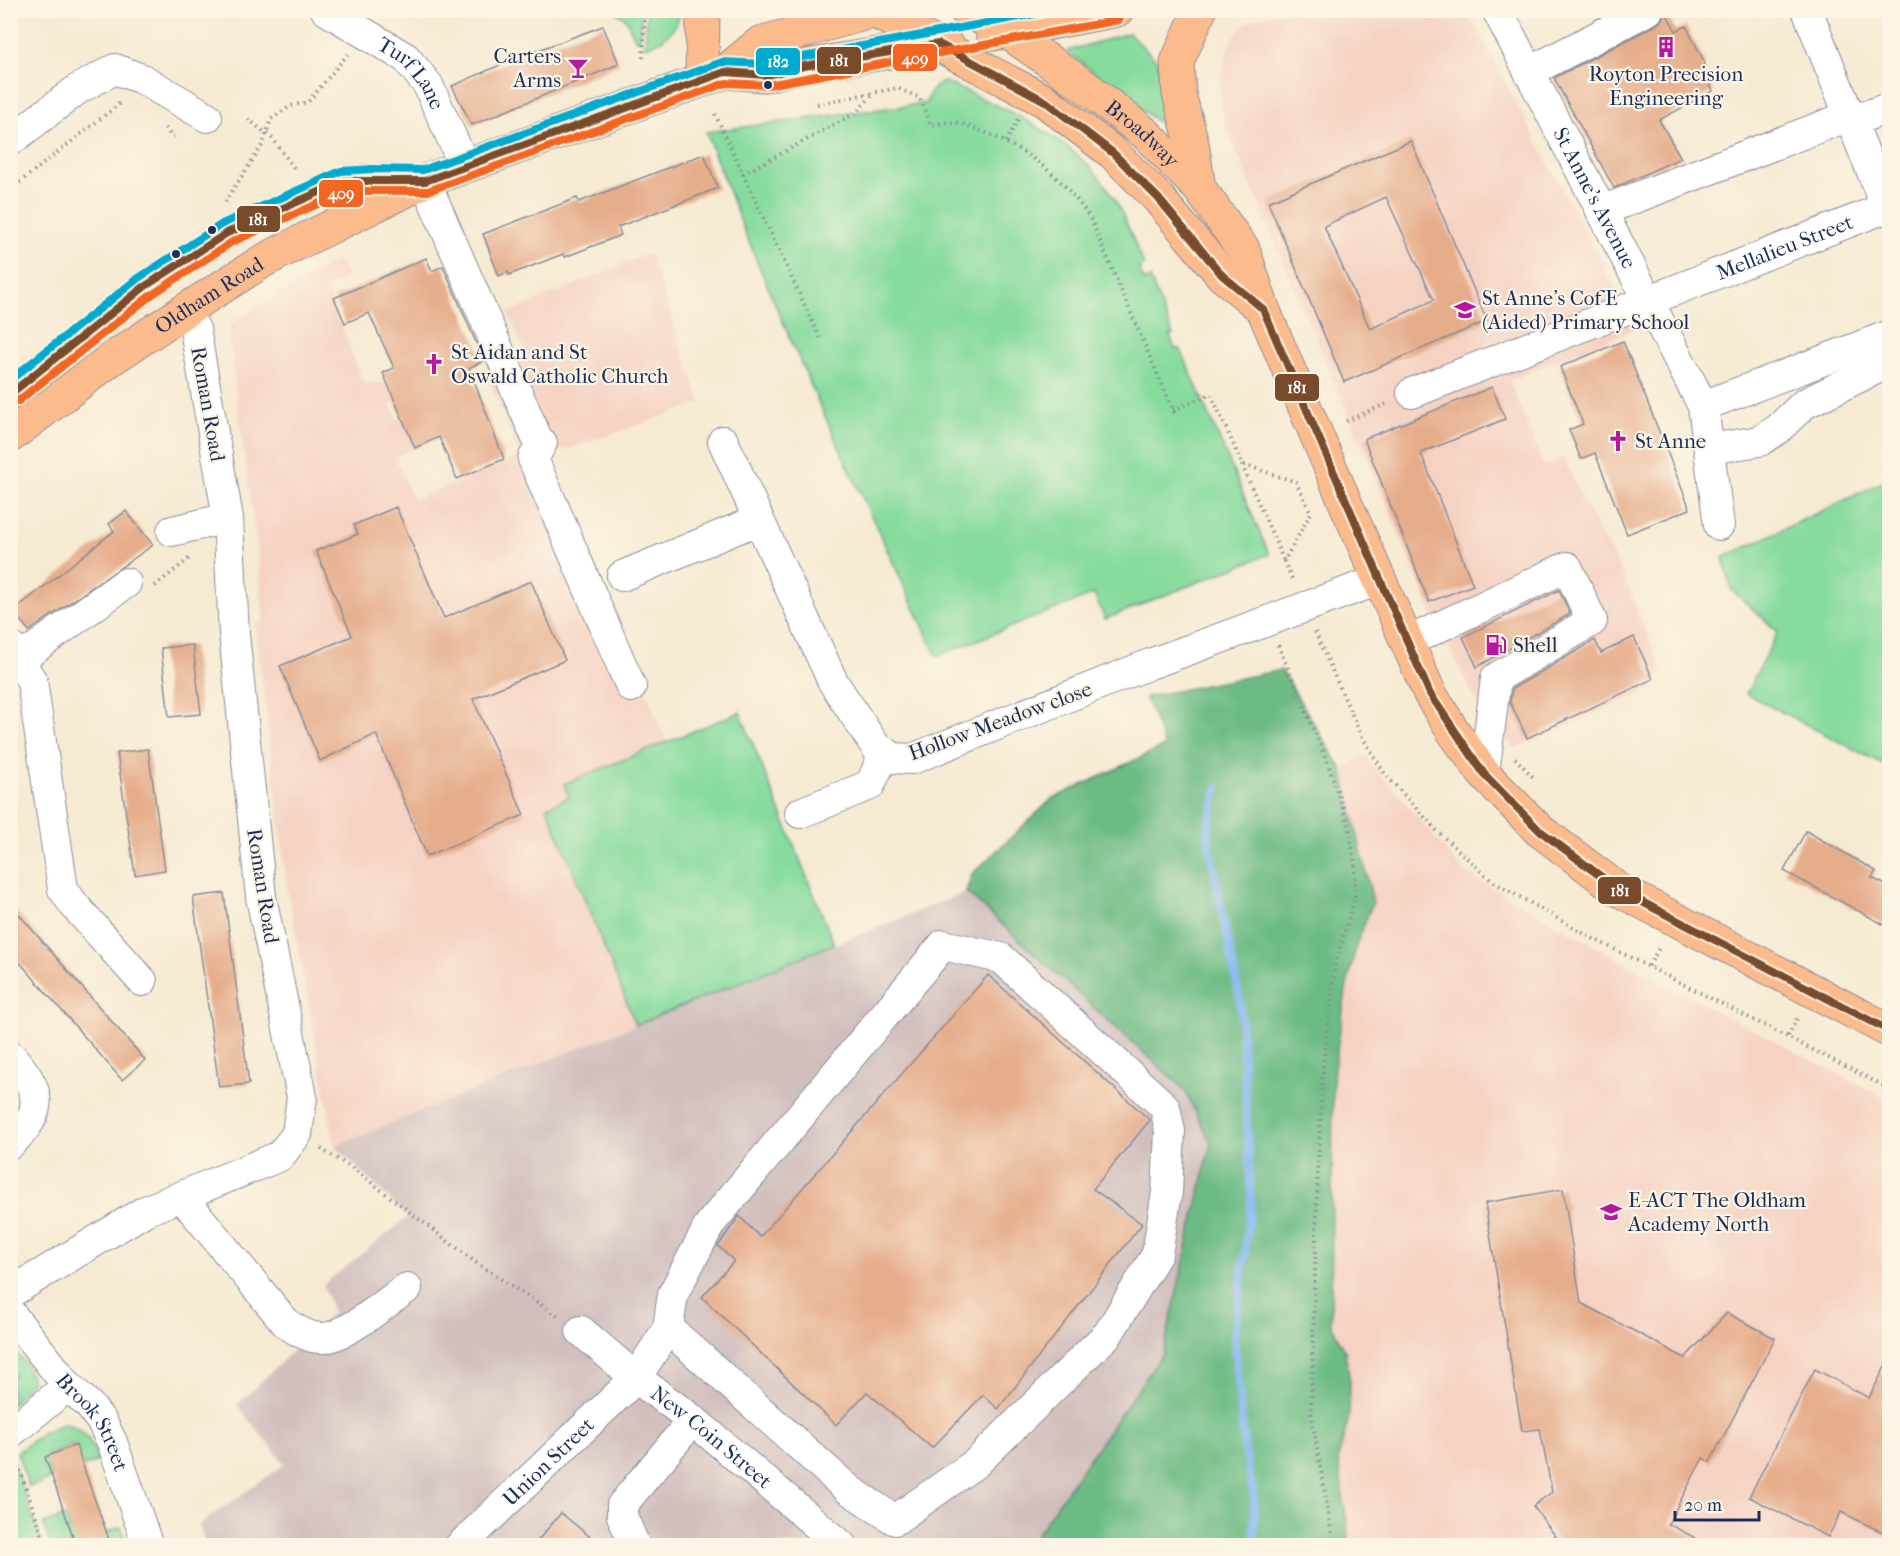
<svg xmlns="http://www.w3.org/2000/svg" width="1900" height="1556" viewBox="0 0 1900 1556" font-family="'IM FELL French Canon',serif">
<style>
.built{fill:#f5d2c2}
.industrial{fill:#d1bfbd}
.green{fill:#86db9d;stroke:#50857e;stroke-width:1.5}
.forest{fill:#6cbb84;stroke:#447571;stroke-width:1.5}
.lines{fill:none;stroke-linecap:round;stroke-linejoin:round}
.stream{stroke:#84b7f1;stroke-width:8}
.building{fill:#e6ad8b;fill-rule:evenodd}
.minor-casing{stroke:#888c98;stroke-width:32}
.major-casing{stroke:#888c98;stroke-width:35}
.path{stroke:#888c98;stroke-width:4;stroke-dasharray:1.5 4.5;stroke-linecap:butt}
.minor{stroke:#fff;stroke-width:30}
.major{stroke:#fbbb8d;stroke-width:33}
.bus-1-casing{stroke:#fcf5e5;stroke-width:12}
.bus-2-casing{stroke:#fcf5e5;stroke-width:12}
.bus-3-casing{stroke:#fcf5e5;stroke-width:12}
.bus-1{stroke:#7a4b2a;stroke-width:8}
.bus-2{stroke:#f26522;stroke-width:8}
.bus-3{stroke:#00a9ce;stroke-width:8}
.bus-dot{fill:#1b2f5e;stroke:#fcf5e5;stroke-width:2}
.labels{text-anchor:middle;stroke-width:4.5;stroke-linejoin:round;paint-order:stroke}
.poi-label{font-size:21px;fill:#1b2f5e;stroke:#fcf5e5;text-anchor:start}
.street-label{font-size:21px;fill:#1b2f5e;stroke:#fcf5e5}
.line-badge{stroke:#fcf5e5;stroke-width:2}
.badge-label{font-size:16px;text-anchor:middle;font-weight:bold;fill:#fff}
</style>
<rect width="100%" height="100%" fill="#fcf5e5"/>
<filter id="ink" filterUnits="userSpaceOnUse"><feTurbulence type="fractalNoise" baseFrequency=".0167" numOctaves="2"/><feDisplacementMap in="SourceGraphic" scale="12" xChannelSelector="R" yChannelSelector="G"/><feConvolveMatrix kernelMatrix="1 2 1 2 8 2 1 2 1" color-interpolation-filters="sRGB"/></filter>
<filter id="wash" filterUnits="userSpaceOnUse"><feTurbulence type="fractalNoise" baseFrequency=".008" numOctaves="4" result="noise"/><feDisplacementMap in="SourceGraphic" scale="24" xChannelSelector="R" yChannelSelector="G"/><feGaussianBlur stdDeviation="1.35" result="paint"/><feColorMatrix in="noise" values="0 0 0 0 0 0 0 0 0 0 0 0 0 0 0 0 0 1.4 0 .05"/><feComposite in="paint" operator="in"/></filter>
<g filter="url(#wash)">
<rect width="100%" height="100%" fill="#f6ead2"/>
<!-- built -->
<g class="built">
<polygon points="1320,10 1457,10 1472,19 1636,328 1509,380 1544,466 1563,458 1601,536 1622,572 1662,671 1650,690 1515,748 1489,728 1434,617 1224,122 1219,80 1232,40 1245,24 1262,16"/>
<polygon points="649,253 701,403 548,456 667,742 740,712 834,944 335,1146 288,893 255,624 264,623 258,553 242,438 229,331 231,324 337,260 347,277 326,288 364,383 387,383 395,402 390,404 397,420 402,418 415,448 395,457 413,500 521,456 484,369 525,352 508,313"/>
<polygon points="1365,756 1463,871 1635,969 1889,1100 1889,1545 1350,1545 1338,1459 1349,1417 1331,1324 1333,1076 1347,985 1357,943 1373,902 1342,769"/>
</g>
<!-- industrial -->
<polygon class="industrial" points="966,892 1184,1089 1211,1143 1163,1353 1029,1545 206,1546 199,1525 285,1464 237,1405 333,1312 323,1285 408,1217 335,1146"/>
<!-- green -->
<g class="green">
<polygon points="614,11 642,11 640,40 635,39 626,19"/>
<path d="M647,11H680C678,30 663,42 645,47Z"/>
<polygon points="1129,33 1158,62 1165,128 1067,51"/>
<path d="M945,82C1006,109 1078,138 1114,198C1126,219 1134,243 1144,265L1139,269L1144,281L1150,278L1173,335L1170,336L1175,349L1180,348L1269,554L1105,619L1094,594L937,656C856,483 772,311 706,132L926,103C930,92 932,86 945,82Z"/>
<polygon points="1889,479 1889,767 1746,694 1778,632 1732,590 1723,558"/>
<polygon points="740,712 834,944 636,1025 547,807 569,797 564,784"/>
<polygon points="11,1347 26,1364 32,1381 11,1405 11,1381 15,1376 11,1370"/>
<path d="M64,1423C86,1429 91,1440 98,1461L83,1467L75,1445L45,1456L52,1478L29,1487L17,1453L42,1433Z"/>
<polygon points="11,1457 43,1545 11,1545 11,1523 17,1517 11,1510"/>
<polygon points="66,1516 72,1534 92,1527 96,1536 121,1527 127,1545 111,1545 109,1541 97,1545 50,1545 43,1524"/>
</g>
<!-- forest -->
<polygon class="forest" points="1281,670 1342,769 1373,902 1357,943 1347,985 1333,1076 1331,1324 1345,1351 1350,1382 1349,1417 1338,1459 1350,1545 1029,1545 1163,1353 1211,1143 1184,1089 966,892 972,874 1052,799 1165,746 1145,697"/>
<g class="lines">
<!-- stream -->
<polyline class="stream" points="1217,788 1207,834 1240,1001 1251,1201 1234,1339 1244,1445 1254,1498 1254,1546"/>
</g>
<g id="blocks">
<!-- building -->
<g class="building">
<polygon points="1665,11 1676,31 1686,26 1705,63 1702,66 1713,91 1659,120 1681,158 1614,188 1554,78 1656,25 1662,20"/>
<polygon points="603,26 619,64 472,125 452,86 514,59"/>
<path d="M1411,141L1487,321L1344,382L1268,202ZM1386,197L1434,300L1370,329L1324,226Z"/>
<polygon points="704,154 718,188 618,227 621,235 565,257 563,254 509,275 508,272 499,276 483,234 577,198 579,202"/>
<polygon points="426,258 432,271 443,266 484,361 469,368 504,459 457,479 439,437 415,448 383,373 394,368 369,313 345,323 334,298"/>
<polygon points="1623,341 1690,509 1627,534 1595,453 1581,459 1569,430 1583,424 1560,367"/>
<polygon points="1492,387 1505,419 1421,453 1473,585 1429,602 1364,439"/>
<polygon points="396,507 444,618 531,581 565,660 473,699 524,815 427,856 376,734 320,761 280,666 352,636 316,551 358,534 354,525"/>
<polygon points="126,511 153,545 29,631 13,611 114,531 109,524"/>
<polygon points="1559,590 1570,614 1477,667 1463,637"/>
<polygon points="1634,637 1653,679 1527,738 1510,702 1512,689 1595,640 1601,653"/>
<polygon points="193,645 201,714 169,717 161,648"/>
<polygon points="148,749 165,870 135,875 117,753"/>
<polygon points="1806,831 1876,871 1872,878 1890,887 1890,928 1784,871"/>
<polygon points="224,893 249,1084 219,1087 193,897"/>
<polygon points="10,904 145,1060 122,1080 10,951"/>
<polygon points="988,975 1150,1120 1093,1189 1142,1224 998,1409 983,1395 932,1448 867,1392 836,1425 702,1297 734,1261 718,1246 739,1216 760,1237"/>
<polygon points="1563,1189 1581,1303 1685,1358 1727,1313 1775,1338 1710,1462 1703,1458 1668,1524 1709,1545 1562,1545 1533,1506 1552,1492 1540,1429 1522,1431 1485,1203"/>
<polygon points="1890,1357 1890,1536 1841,1512 1828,1537 1749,1497 1815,1369 1869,1398"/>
<polygon points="76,1445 90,1486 111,1545 76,1545 45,1457"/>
<polygon points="561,1513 600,1545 534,1545"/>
</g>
</g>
</g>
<g filter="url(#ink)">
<use href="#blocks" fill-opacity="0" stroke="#888c98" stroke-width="1.5"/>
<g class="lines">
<defs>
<g id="minor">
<path id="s1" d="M326,10L406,58L428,85L464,165"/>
<path id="s2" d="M1497,10L1703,406L1719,525"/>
<polyline points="1807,10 1886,207"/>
<polyline points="1529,72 1648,10"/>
<polyline points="10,141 78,89 115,69 142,79 207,117"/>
<polyline points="1601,211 1849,116 1869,115 1890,107"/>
<path id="s3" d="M1412,393L1890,206"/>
<polyline points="10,394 144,287 227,233 344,181 373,179 425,181 536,436"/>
<polyline points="1703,406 1890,335"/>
<polyline points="723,441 833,682 876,747 894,758 912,759 1150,664 1379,580"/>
<polyline points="542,443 533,459 631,687"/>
<polyline points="1709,449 1760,441 1778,429 1804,404 1890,362"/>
<polyline points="172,531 228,518"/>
<polyline points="622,576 758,520"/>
<polyline points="1407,642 1567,567 1592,621 1496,678 1484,774"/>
<polyline points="10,646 32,681 63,889 74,905 142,981"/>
<polyline points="20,659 126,583"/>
<polyline points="800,813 870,785 885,752"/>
<path d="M10,1055C41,1090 47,1111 10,1144"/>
<path d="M182,1197L286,1323C297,1331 310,1339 324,1338C347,1336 388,1301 407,1288"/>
<polyline points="10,1293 145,1211 280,1156 297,1134 302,1097 261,897 234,634 228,518 195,329 184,311"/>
<path id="s4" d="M10,1313L68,1386L89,1405L102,1422L112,1442L148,1546"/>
<path id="s5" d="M581,1331L636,1378L693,1420L842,1546"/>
<polyline points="10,1433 68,1386"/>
<path id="s6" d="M460,1546L636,1378L668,1328L673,1294L710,1224L943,945L1001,958L1165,1107L1170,1131L1167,1192L1157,1254L1108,1334L976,1463L895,1520L848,1489L668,1328"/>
<polyline points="635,1546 622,1516 622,1505 693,1420"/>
</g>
<g id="major">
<polyline points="872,10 1045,101 1113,153 1158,198 1222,275 1263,309"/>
<path id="s7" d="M966,10L1006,31L1086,87L1146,134L1199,188L1243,249L1263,309L1345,502L1430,694L1453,731L1484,774L1539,830L1619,890L1890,1031"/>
<polyline points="993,34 1117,10"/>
<polyline points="725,72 766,75 804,66 945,43"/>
<polyline points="702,79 703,10"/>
<polyline points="1199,188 1192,143 1179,94 1177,62 1200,10"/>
<path id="s8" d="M10,436L110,360L184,311L263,261L302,241L425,181L725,72L760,43L878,10"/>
</g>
</defs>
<!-- minor casing -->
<use href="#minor" class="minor-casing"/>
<!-- major casing -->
<use href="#major" class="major-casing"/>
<!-- path -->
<g class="path">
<polyline points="643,58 645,10"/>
<path d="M817,104L897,88L920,98L931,125C938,124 947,122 954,123C965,123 978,130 989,134C1032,154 1064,178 1090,218L1176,417"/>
<polyline points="715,114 820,338"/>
<polyline points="248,119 273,139 296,171"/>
<polyline points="165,128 172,137 178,134"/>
<polyline points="1006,142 1018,119"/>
<polyline points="743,174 854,114 874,94"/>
<polyline points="10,190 123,101"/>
<polyline points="225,202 263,144 271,119 291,106 308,102 348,54"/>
<polyline points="1173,410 1211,394 1242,464 1296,482 1311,513 1284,561 1293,581"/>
<polyline points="1346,421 1386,404"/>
<polyline points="1242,465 1284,561"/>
<polyline points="155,586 191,557"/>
<polyline points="1315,632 1361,735 1385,774 1438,832 1492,881 1590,937 1890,1089"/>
<polyline points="1278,645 1328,763 1349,826 1355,864 1355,898 1335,964 1323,1065 1318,1164 1311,1413 1334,1546"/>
<polyline points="1515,758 1533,777"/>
<polyline points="1649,966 1660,946"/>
<polyline points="1788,1036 1798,1017"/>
<polyline points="321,1149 351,1167 475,1262 558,1316"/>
<polyline points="16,1459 46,1546"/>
</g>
<!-- minor -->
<use href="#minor" class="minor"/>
<!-- major -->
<use href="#major" class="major"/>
<defs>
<polyline id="bus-1" points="10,394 144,287 227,233 344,181 425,181 725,72 766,75 804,66 939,44 1045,101 1113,153 1158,198 1222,275 1263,309 1430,694 1484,774 1539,830 1619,890 1890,1031"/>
<polyline id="bus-2" points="17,402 150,296 232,242 347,191 428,191 726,83 768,85 1119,20"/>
<polyline id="bus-3" points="10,380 137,279 222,224 341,171 373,169 423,170 722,62 765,64 1057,10"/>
</defs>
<!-- bus-1 casing -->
<use href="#bus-1" class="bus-1-casing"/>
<!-- bus-2 casing -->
<use href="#bus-2" class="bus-2-casing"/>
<!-- bus-3 casing -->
<use href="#bus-3" class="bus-3-casing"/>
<!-- bus-1 -->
<use href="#bus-1" class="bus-1"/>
<!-- bus-2 -->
<use href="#bus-2" class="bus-2"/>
<!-- bus-3 -->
<use href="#bus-3" class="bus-3"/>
</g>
</g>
<!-- icons -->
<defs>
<symbol id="building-bare" viewBox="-9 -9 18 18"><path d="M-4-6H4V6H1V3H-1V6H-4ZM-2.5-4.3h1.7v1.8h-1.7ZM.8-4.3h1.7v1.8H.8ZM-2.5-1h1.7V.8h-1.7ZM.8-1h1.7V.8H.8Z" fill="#b5179e" stroke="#fcf5e5" stroke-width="2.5" paint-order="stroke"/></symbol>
<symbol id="bar-bare" viewBox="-9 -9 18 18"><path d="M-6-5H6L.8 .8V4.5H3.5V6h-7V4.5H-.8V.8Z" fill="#b5179e" stroke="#fcf5e5" stroke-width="2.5" paint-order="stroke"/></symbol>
<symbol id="school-bare" viewBox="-9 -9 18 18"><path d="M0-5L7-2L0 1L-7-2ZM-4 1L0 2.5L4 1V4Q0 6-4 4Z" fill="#b5179e" stroke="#fcf5e5" stroke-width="2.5" paint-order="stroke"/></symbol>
<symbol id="church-bare" viewBox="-9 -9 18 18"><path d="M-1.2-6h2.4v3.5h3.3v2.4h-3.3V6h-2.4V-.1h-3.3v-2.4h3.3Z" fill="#b5179e" stroke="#fcf5e5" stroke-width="2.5" paint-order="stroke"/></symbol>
<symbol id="fuel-bare" viewBox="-9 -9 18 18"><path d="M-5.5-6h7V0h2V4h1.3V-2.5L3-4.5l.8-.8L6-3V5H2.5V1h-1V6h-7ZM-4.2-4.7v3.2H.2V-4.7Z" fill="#b5179e" stroke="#fcf5e5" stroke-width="2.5" paint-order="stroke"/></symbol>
</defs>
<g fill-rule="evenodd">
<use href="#building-bare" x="1651" y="32" width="30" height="30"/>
<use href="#bar-bare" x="563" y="53" width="30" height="30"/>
<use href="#school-bare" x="1450" y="295" width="30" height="30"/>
<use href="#church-bare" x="419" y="349" width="30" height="30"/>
<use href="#church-bare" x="1603" y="426" width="30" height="30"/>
<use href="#fuel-bare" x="1481" y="630" width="30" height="30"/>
<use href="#school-bare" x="1596" y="1197" width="30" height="30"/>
</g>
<!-- markers -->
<g class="bus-dot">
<circle cx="768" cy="85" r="5"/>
<circle cx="212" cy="230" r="5"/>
<circle cx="176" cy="254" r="5"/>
</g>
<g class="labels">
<!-- poi labels -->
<g class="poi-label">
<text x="561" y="63" text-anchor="end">Carters<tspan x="561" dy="24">Arms</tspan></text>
<text x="1666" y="81" text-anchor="middle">Royton Precision<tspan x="1666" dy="24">Engineering</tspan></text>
<text x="1482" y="305">St Anne's CofE<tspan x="1482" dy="24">(Aided) Primary School</tspan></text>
<text x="451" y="359">St Aidan and St<tspan x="451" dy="24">Oswald Catholic Church</tspan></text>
<text x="1635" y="448">St Anne</text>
<text x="1513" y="652">Shell</text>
<text x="1628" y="1207">E-ACT The Oldham<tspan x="1628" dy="24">Academy North</tspan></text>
</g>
<!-- street labels -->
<g class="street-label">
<text dy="7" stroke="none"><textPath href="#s1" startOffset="108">Turf Lane</textPath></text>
<text dy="7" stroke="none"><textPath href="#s7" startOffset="216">Broadway</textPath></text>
<text dy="7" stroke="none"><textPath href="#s2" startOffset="212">St Anne's Avenue</textPath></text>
<text dy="7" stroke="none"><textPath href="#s3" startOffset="400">Mellalieu Street</textPath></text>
<text dy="7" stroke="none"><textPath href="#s8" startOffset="244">Oldham Road</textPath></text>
<text transform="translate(208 404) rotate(80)" y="7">Roman Road</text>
<text transform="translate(1000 721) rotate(-20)" y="7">Hollow Meadow close</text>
<text transform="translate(263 886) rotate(81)" y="7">Roman Road</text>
<text dy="7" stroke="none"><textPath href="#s4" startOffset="138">Brook Street</textPath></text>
<text dy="7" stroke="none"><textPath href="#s5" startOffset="168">New Coin Street</textPath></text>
<text dy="7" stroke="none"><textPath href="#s6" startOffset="122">Union Street</textPath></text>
</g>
</g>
<g class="line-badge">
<rect x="892" y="43" width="46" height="29" rx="6" fill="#f26522"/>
<rect x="816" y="46" width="46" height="29" rx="6" fill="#7a4b2a"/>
<rect x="755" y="47" width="46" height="29" rx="6" fill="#00a9ce"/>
<rect x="318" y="179" width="46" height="29" rx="6" fill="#f26522"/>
<rect x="236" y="205" width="45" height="28" rx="6" fill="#7a4b2a"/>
<rect x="1274" y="373" width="46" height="29" rx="6" fill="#7a4b2a"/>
<rect x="1597" y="876" width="45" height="29" rx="6" fill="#7a4b2a"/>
</g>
<g class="badge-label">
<text x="915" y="64">409</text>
<text x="839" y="66">181</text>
<text x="778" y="67">182</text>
<text x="341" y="199">409</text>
<text x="258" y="225">181</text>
<text x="1297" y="393">181</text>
<text x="1620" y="896">181</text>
</g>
<!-- margin -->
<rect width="1900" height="1556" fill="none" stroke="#fcf5e5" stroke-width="36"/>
<!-- scale -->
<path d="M1675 1511v9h84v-9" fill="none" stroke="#1b2f5e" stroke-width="3"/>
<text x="1684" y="1511" font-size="18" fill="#1b2f5e" stroke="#fcf5e5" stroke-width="4.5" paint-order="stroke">20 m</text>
</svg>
